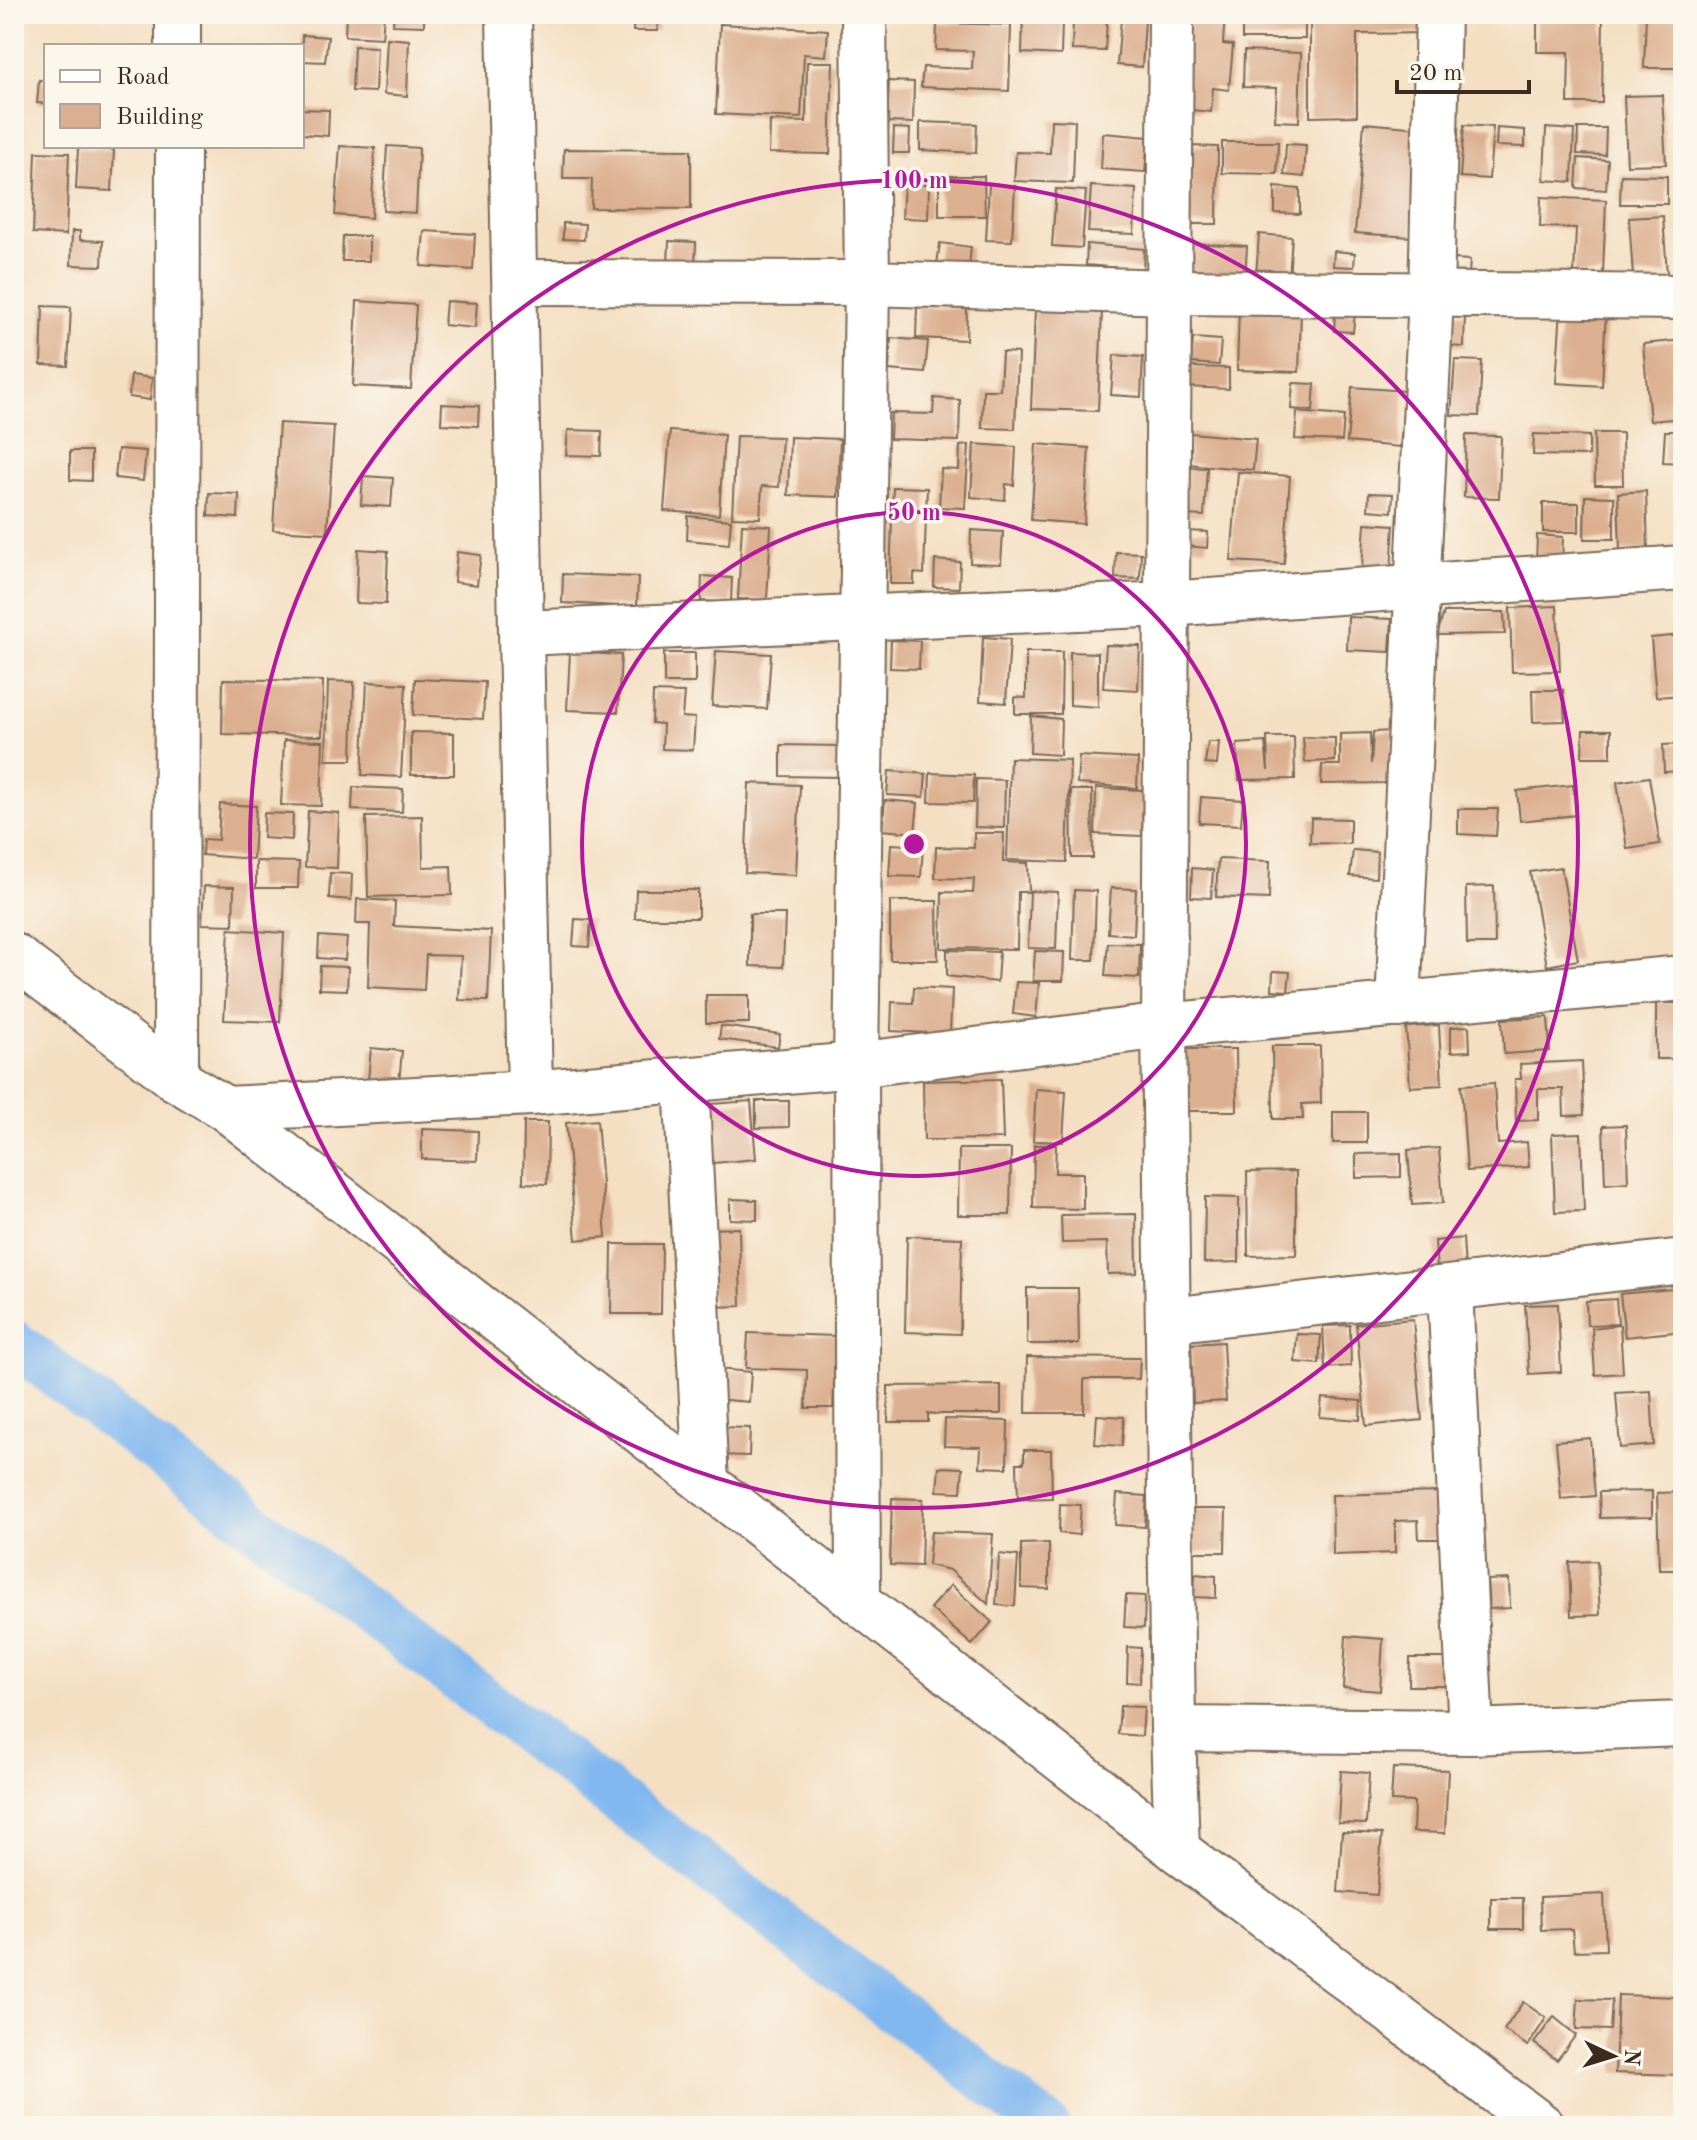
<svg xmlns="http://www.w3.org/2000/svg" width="1697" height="2140" viewBox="0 0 1697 2140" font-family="'Old Standard TT',serif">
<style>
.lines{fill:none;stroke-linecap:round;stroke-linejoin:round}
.canal{stroke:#80b7ef;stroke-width:46}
.building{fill:#dbaf8f}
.minor-casing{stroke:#7c6957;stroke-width:48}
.tertiary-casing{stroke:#7c6957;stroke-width:48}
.minor{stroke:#fff;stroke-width:44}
.tertiary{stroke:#fff;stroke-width:44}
.ring{fill:none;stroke:#b5179e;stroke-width:4}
.centre{fill:#b5179e;stroke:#fbf7ec;stroke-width:4}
.ring-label{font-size:24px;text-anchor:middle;font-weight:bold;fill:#b5179e;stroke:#fbf7ec;stroke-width:7;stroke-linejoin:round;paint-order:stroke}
</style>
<rect width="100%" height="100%" fill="#fbf7ec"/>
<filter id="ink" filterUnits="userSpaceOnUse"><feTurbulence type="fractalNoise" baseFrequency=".0125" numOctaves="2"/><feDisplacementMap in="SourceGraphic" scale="16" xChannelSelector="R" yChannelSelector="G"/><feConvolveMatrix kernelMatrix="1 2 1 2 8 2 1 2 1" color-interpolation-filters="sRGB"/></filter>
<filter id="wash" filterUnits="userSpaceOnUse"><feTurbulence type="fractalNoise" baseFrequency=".006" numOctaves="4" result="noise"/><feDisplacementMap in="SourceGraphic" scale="32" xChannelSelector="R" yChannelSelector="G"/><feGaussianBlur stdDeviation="1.8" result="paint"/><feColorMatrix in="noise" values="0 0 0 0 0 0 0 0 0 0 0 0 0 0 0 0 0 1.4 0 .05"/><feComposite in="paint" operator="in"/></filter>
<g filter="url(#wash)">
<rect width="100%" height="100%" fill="#f4dfc2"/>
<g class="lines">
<!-- canal -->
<polyline class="canal" points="14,1343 1047,2126"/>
</g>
<g id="blocks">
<!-- building -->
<g class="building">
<polygon points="346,14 384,14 382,38 345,36"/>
<polygon points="394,14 424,14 424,26 393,25"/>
<rect x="633" y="14" width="25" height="17"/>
<polygon points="1023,14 1043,14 1042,20 1062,21 1061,55 1022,53"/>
<polygon points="1191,14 1225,14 1223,44 1233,45 1229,90 1213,88 1211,112 1182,109"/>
<rect x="1242" y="14" width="63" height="25"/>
<polygon points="1310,14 1428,14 1428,33 1357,34 1357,116 1310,117"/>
<polygon points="1537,14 1603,14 1602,103 1568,103 1569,52 1537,52"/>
<polygon points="1646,14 1680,14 1679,68 1644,68"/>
<polygon points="1121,19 1145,21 1142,67 1117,65"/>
<polygon points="1073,20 1107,22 1105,51 1072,50"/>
<polygon points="937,23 1011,25 1009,91 921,87 923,67 972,69 973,51 936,50"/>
<polygon points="720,24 828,30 826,56 804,54 801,118 716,114"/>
<polygon points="302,35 328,37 325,62 302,61"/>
<polygon points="387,38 409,40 407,96 384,94"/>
<polygon points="354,46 377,47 375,92 352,91"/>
<polygon points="1244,51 1301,53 1299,122 1275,121 1277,88 1243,87"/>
<polygon points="807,62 833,62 830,154 769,153 770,121 806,122"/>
<polygon points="39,80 46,81 46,104 37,103"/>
<polygon points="889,81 914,82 913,123 887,122"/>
<polygon points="1662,95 1666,164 1627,165 1624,96"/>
<polygon points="302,109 329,110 328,136 302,134"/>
<polygon points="1051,120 1075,121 1073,183 1014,181 1016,152 1050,153"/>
<polygon points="920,122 977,124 976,153 920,150"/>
<polygon points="1364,123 1420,128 1411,237 1355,233"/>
<polygon points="1464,125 1493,127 1489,179 1460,177"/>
<polygon points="894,128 910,129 909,153 893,153"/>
<polygon points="1497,128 1525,130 1525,147 1496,146"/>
<polygon points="1546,128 1574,130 1572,182 1544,180"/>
<polygon points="1578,128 1606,128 1605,155 1577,154"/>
<polygon points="1103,133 1148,137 1145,172 1101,169"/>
<polygon points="1222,142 1278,142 1277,174 1222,173"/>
<polygon points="1286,144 1306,145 1304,177 1284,175"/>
<polygon points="340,146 375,148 371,218 335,215"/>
<polygon points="387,146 419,148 416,213 383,211"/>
<polygon points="1191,146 1218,147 1217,224 1190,224"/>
<polygon points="78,148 114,150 112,191 76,189"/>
<polygon points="564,149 691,150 691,209 591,208 592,179 563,179"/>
<polygon points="36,152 69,153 66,235 33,233"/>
<polygon points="1578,158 1608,160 1606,190 1576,188"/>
<polygon points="1621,175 1667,176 1667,204 1620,204"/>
<polygon points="939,176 984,176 985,216 939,216"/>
<polygon points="904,184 929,185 928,219 902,218"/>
<polygon points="989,184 1015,186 1012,241 986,240"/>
<polygon points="1091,186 1136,189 1134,234 1088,232"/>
<polygon points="1275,187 1300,189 1300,214 1275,213"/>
<polygon points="1056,189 1086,191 1082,248 1052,246"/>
<polygon points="1541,197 1606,200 1603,274 1574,274 1576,228 1540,227"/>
<polygon points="1663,216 1667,274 1633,276 1629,218"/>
<polygon points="563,223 585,224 584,240 563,239"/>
<polygon points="72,231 80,231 80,240 103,241 102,266 71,265"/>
<polygon points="424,231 475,234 473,270 421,266"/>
<polygon points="1259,234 1292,237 1289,278 1256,276"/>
<polygon points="343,236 369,236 369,261 342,261"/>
<polygon points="669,241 696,242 695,266 668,265"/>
<polygon points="940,243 971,247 969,267 937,264"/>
<polygon points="1189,243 1247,246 1245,280 1187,278"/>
<polygon points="1087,244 1144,249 1143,270 1086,265"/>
<polygon points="1334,251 1355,253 1354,267 1333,266"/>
<polygon points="1454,259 1470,260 1469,274 1453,273"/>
<polygon points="357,301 416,305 411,389 353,386"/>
<polygon points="446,301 477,303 475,328 444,325"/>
<polygon points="43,306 71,307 68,366 41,365"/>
<polygon points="917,307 967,309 966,340 916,338"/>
<polygon points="1035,309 1102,310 1098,411 1031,409"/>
<polygon points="1561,309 1606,311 1602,386 1556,383"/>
<polygon points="1239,310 1301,312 1299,372 1237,370"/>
<polygon points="1335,312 1355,313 1353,332 1334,331"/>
<polygon points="1451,313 1465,314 1464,347 1449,346"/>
<polygon points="891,338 928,341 925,373 889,370"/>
<polygon points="1193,338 1221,340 1219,365 1191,363"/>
<polygon points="1683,340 1683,418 1650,421 1643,344"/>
<polygon points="1002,352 1018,353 1015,429 982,428 983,390 1000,390"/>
<polygon points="1114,355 1143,357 1141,397 1111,395"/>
<polygon points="1455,360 1482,361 1479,416 1451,415"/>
<polygon points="1188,367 1229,368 1229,389 1187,387"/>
<polygon points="131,375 152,378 150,400 129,397"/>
<polygon points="1293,383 1315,384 1313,411 1291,409"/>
<polygon points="1352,387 1405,391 1400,447 1347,442"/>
<polygon points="934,398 960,400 959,441 890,439 891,413 933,414"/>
<polygon points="442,404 479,406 478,426 441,424"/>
<polygon points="1297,412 1344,416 1342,441 1295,439"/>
<polygon points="279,423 334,426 327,533 273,530"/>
<polygon points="568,430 602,431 601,456 566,455"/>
<polygon points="670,431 724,435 719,515 664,511"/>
<polygon points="1665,431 1683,431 1683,463 1663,462"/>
<polygon points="1191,433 1256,439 1253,470 1188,464"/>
<polygon points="1594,433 1622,433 1623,485 1595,485"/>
<polygon points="1534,434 1589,436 1589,456 1533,455"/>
<polygon points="1466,435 1501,436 1499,498 1464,497"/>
<polygon points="736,436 782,437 779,487 762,486 760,518 732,517"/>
<polygon points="790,437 840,439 838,497 788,495"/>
<polygon points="974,444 1016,447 1014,485 1006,484 1005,500 971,497"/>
<polygon points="1036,444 1089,448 1084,524 1031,520"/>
<polygon points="969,445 965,508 939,507 941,469 959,470 960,446"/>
<polygon points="118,449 146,451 143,481 115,478"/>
<polygon points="70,451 91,451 91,481 70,480"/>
<polygon points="1188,467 1207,468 1204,516 1184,515"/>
<polygon points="1238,472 1290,476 1284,564 1231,561"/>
<polygon points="363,476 393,478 391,507 361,505"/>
<polygon points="893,487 927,488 924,574 914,573 914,584 890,584"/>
<polygon points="1646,491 1648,550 1620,551 1618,493"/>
<polygon points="209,493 239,494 238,518 208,516"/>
<polygon points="1369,493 1393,494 1392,512 1368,510"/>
<polygon points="1585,496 1614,497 1614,539 1584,539"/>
<rect x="1543" y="503" width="36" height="29"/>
<polygon points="688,516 731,520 729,544 687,540"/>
<polygon points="1365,523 1394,525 1391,570 1362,568"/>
<polygon points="742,524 771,526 767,600 738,599"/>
<polygon points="971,530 1003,532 1001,564 970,563"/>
<polygon points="1186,531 1208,532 1207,548 1186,546"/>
<polygon points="1537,535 1563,537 1562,564 1536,563"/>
<polygon points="358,549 388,551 386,604 356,603"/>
<polygon points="457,552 481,555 477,585 454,582"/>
<polygon points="1116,552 1141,553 1140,579 1115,578"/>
<polygon points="935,560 960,562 959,588 934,587"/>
<polygon points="563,574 638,577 637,607 562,603"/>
<polygon points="702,576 732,578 731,603 701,601"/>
<polygon points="1557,606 1560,671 1512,672 1510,608"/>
<polygon points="1444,612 1504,612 1505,634 1437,635"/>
<polygon points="1348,617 1392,619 1390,652 1347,650"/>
<polygon points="1681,635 1683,695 1656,697 1651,638"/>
<polygon points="983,637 1010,639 1006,703 980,701"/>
<polygon points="891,640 920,641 919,669 890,668"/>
<polygon points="1106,645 1140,646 1138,690 1103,688"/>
<polygon points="716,651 771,654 767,709 712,706"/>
<polygon points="570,652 621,655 618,712 567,710"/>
<polygon points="1026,652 1062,652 1061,714 1015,714 1015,697 1026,698"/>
<polygon points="1070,652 1098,653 1098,707 1070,705"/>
<rect x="664" y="653" width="31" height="30"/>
<polygon points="223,679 323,681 322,736 222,734"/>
<polygon points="415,679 485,682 483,719 413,715"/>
<polygon points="328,681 354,682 352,760 326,760"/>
<polygon points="367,682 406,684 401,777 362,775"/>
<polygon points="1532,690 1563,690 1565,721 1533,722"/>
<polygon points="653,692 684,693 682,717 695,718 693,750 662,749 663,724 652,723"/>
<polygon points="1031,716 1061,719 1060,755 1030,753"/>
<polygon points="1583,730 1611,730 1611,757 1582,757"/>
<polygon points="1393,731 1389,783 1321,784 1322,765 1340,765 1340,734 1370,733 1371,764 1373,732"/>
<polygon points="411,732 454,733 454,775 411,775"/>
<polygon points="1267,737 1294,737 1295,779 1239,780 1237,744 1265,742 1268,771"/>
<polygon points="1303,737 1335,738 1335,761 1305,762"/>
<polygon points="284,740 323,741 321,806 281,805"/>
<polygon points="1208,742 1219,742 1217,765 1205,764"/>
<polygon points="1683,744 1683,771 1664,772 1663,745"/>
<polygon points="781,745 839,746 839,777 781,776"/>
<polygon points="1079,756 1138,759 1137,788 1077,784"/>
<polygon points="1010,758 1070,760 1067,862 1007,860"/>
<polygon points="889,771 926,774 924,797 887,795"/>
<polygon points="930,773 974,775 973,803 929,802"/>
<polygon points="1649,777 1660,844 1627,849 1617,782"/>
<polygon points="976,779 1005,780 1004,828 975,827"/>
<polygon points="749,783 800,785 796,875 745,873"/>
<polygon points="1573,785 1576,815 1520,821 1517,791"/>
<polygon points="353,787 403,789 402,812 352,810"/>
<polygon points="1096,788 1143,790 1142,836 1095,834"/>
<polygon points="1071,790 1092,790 1093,858 1072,858"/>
<polygon points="1201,797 1243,800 1241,825 1199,823"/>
<polygon points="885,800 918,803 915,833 882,830"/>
<polygon points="220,804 256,806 253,859 202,855 203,839 218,840"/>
<polygon points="1458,809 1498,809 1496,836 1458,834"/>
<polygon points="308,811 339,813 337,868 305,867"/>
<polygon points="264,813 293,814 292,840 263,838"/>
<polygon points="422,816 423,867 451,866 452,895 368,897 366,817"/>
<polygon points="1311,818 1350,819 1350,844 1310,843"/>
<polygon points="974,833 1004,833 1003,862 1028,863 1029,892 1018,892 1017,949 941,948 942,892 973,893 974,879 935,878 936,847 974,848"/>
<polygon points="891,844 923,846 921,877 889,876"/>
<polygon points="1353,850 1377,852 1376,878 1350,876"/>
<polygon points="1218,859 1270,861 1269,899 1216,897"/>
<polygon points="256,861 299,862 298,888 256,888"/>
<polygon points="1561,867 1578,960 1547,966 1530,872"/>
<polygon points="1192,868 1213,870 1211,898 1191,897"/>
<polygon points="330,873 352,874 351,900 329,898"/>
<polygon points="204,886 234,887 233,925 202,924"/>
<polygon points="1494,886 1495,944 1467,944 1466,887"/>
<polygon points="1111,888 1136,889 1134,935 1108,933"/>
<polygon points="636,890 698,890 698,918 635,918"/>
<polygon points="1074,890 1096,891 1094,960 1072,960"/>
<polygon points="1030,891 1058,892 1056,949 1028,948"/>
<polygon points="357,899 395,901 394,926 491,931 488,1001 459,1000 461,956 426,955 424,990 368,987 370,924 356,924"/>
<polygon points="890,901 937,901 938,960 890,960"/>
<polygon points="750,914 785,914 783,967 750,966"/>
<polygon points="575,919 591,920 589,947 573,946"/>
<polygon points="229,929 284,933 280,1022 224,1020"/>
<polygon points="319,936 347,938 345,960 318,958"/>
<polygon points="1108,943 1140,944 1139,978 1105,976"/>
<polygon points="947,950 999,952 997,982 947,976"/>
<polygon points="1035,951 1064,952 1063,981 1033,981"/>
<polygon points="320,966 348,967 347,990 319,989"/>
<polygon points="1273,971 1290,972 1288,991 1272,990"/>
<polygon points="1016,982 1039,983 1036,1017 1013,1014"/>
<polygon points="914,987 952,989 950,1034 891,1031 892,1002 913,1003"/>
<rect x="706" y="995" width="43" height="28"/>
<rect x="1656" y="1003" width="27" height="56"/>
<polygon points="1548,1017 1550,1051 1504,1054 1502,1019"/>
<polygon points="1439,1025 1442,1085 1410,1087 1406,1027"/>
<polygon points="721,1026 780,1034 778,1047 719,1039"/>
<polygon points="1469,1026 1470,1051 1451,1052 1451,1027"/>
<polygon points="1272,1046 1320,1046 1321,1103 1302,1104 1303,1119 1273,1119"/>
<polygon points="371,1048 402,1051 399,1082 368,1080"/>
<polygon points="1186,1049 1236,1049 1237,1111 1187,1111"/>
<polygon points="1582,1061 1584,1115 1564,1116 1563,1089 1538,1089 1538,1120 1516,1121 1515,1079 1521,1079 1520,1064"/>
<polygon points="1001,1079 1003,1139 924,1140 923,1081"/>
<polygon points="1494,1083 1498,1144 1527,1142 1529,1167 1467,1171 1461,1085"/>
<polygon points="1036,1089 1066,1091 1063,1142 1033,1141"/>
<polygon points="751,1101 756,1159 703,1164 698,1105"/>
<polygon points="756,1101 789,1101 789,1127 756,1128"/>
<rect x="1333" y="1112" width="34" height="31"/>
<polygon points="597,1120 606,1237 576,1240 566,1123"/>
<polygon points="524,1122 548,1122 547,1184 523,1183"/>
<polygon points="1626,1125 1628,1182 1605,1184 1603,1126"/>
<polygon points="422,1129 478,1131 477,1161 422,1159"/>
<polygon points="1581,1133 1584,1211 1555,1212 1552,1134"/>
<polygon points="1034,1145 1056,1145 1055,1173 1083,1173 1083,1209 1033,1208"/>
<polygon points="1439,1148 1443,1203 1412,1205 1408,1150"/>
<polygon points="959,1149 1011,1149 1010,1215 958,1215"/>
<polygon points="1401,1153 1401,1177 1356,1178 1356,1154"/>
<polygon points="1296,1171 1296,1255 1248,1256 1247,1172"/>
<polygon points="1205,1197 1239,1198 1239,1262 1204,1263"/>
<polygon points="730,1199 757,1200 757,1220 730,1219"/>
<polygon points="1136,1214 1137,1273 1108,1274 1107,1242 1062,1243 1061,1215"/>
<polygon points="739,1228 741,1306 712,1307 709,1229"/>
<polygon points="907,1236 962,1238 960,1334 905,1332"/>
<polygon points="1463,1238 1465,1270 1437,1272 1435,1241"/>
<polygon points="612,1244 662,1244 661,1314 611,1314"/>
<polygon points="1027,1288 1078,1288 1079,1344 1027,1344"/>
<polygon points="1683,1288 1683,1331 1625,1337 1620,1294"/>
<polygon points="1616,1299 1618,1324 1587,1325 1586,1301"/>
<polygon points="1558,1304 1561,1372 1529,1374 1525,1305"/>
<polygon points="1413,1319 1422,1420 1366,1426 1356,1324"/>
<polygon points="1350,1325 1351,1366 1325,1368 1323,1326"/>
<polygon points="1620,1325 1623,1373 1595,1375 1592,1328"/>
<polygon points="748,1333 836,1336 833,1408 806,1408 807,1370 746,1368"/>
<polygon points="1297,1334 1321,1335 1319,1364 1295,1362"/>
<polygon points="1223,1342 1226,1401 1193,1403 1191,1344"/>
<polygon points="1027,1357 1140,1358 1139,1379 1084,1379 1084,1413 1026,1413"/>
<polygon points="717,1369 751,1372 749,1402 715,1399"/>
<polygon points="1001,1385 1001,1414 928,1414 928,1422 888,1422 888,1386"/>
<polygon points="1651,1391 1654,1445 1620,1448 1616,1393"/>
<polygon points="1322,1398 1361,1401 1360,1420 1320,1417"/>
<polygon points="1097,1415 1124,1417 1122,1446 1095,1444"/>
<polygon points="945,1419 1008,1421 1007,1468 980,1467 981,1447 944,1446"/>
<polygon points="717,1427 750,1428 749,1456 716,1455"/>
<polygon points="1590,1438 1595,1496 1561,1499 1556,1441"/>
<polygon points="1024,1450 1051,1450 1052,1498 1018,1499 1017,1463 1024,1463"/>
<polygon points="939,1467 963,1468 961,1492 937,1491"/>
<polygon points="1652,1491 1652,1517 1600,1518 1599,1492"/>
<polygon points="1440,1492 1441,1539 1419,1539 1418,1520 1395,1521 1395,1553 1333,1555 1332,1495"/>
<polygon points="1683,1492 1683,1570 1659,1570 1657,1493"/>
<polygon points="1117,1494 1147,1496 1145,1527 1115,1525"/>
<polygon points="892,1498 923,1499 921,1566 890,1565"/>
<polygon points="1060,1504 1081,1505 1079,1535 1059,1533"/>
<polygon points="1191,1509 1226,1509 1225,1552 1190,1552"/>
<polygon points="931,1532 993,1534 988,1604 950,1570 928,1565"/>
<polygon points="1049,1543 1049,1589 1021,1588 1021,1544"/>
<polygon points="999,1554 1018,1556 1015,1606 996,1605"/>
<polygon points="1597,1561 1600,1615 1571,1616 1569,1562"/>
<polygon points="1195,1574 1216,1576 1216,1598 1194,1597"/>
<polygon points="1509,1579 1510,1608 1489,1609 1487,1580"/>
<polygon points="951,1585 992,1622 972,1645 930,1608"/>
<polygon points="1126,1595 1145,1596 1144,1628 1124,1627"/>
<polygon points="1346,1636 1383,1639 1380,1691 1343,1688"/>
<polygon points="1128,1647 1141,1648 1140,1683 1127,1682"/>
<polygon points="1410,1658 1451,1658 1450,1686 1409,1686"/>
<polygon points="1120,1706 1144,1707 1142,1736 1118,1734"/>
<polygon points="1393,1768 1448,1770 1445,1833 1413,1832 1414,1802 1391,1801"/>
<polygon points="1341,1771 1369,1773 1366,1824 1338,1823"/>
<polygon points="1342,1832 1382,1834 1377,1895 1338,1892"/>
<polygon points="1604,1894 1606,1950 1574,1951 1572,1929 1541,1930 1540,1897"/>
<rect x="1491" y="1898" width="32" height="31"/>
<polygon points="1618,1995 1680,1997 1680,2013 1683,2013 1682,2075 1615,2073"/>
<polygon points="1578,1999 1612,2000 1610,2030 1576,2029"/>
<polygon points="1523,2002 1546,2018 1528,2046 1504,2030"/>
<polygon points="1554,2017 1576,2035 1557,2060 1534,2043"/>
</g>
</g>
</g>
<g filter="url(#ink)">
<use href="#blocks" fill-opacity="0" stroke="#7c6957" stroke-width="2"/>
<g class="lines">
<defs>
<g id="minor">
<polyline points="509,14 530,1093"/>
<polyline points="1171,14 1164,1026 1173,1729"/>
<polyline points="178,46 178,14"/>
<polyline points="515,282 867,283 1171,292 1683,297"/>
<polyline points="523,633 1167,604 1683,568"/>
<polyline points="1398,1005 1431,295 1438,14"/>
<polyline points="176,1079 178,146"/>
<polyline points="686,1080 706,1483"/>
<polyline points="226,1109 530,1093 856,1065 1164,1026 1683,978"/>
<polyline points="1450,1289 1471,1732"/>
<polyline points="1169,1320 1683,1261"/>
<polyline points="858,1602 856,1065 867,283 864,14"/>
<polyline points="1177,1850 1173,1729 1471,1732 1683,1724"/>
</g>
<polyline id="tertiary" points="14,956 176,1079 226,1109 1177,1850 1542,2126"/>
</defs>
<!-- minor casing -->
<use href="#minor" class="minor-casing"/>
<!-- tertiary casing -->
<use href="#tertiary" class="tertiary-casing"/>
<!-- minor -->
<use href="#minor" class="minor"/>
<!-- tertiary -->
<use href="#tertiary" class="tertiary"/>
</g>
</g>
<!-- distance rings -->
<g class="ring">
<circle cx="914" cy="844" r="332"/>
<circle cx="914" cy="844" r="664"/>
</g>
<circle cx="914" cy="844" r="12" class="centre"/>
<g class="ring-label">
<text x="914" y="188">100 m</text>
<text x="914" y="520">50 m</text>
</g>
<!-- margin -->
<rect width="1697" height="2140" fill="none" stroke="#fbf7ec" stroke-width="48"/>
<!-- legend -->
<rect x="44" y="44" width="260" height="104" fill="#fbf7ec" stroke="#aea59a" stroke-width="2"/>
<rect x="60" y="70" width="40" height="12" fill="#ffffff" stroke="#aea59a" stroke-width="2"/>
<text x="116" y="84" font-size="24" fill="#3b2a1e">Road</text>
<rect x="60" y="104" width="40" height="24" fill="#dbaf8f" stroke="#aea59a" stroke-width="2"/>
<text x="116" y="124" font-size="24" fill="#3b2a1e">Building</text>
<!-- north arrow -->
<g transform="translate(1613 2056) rotate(94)" stroke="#fbf7ec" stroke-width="6" paint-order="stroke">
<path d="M0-6L14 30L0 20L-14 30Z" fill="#3b2a1e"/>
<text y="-12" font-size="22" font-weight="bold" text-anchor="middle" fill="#3b2a1e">N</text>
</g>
<!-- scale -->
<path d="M1397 80v12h132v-12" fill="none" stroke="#3b2a1e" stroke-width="4"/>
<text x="1409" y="80" font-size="24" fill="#3b2a1e" stroke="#fbf7ec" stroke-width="6" paint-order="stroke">20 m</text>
</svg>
